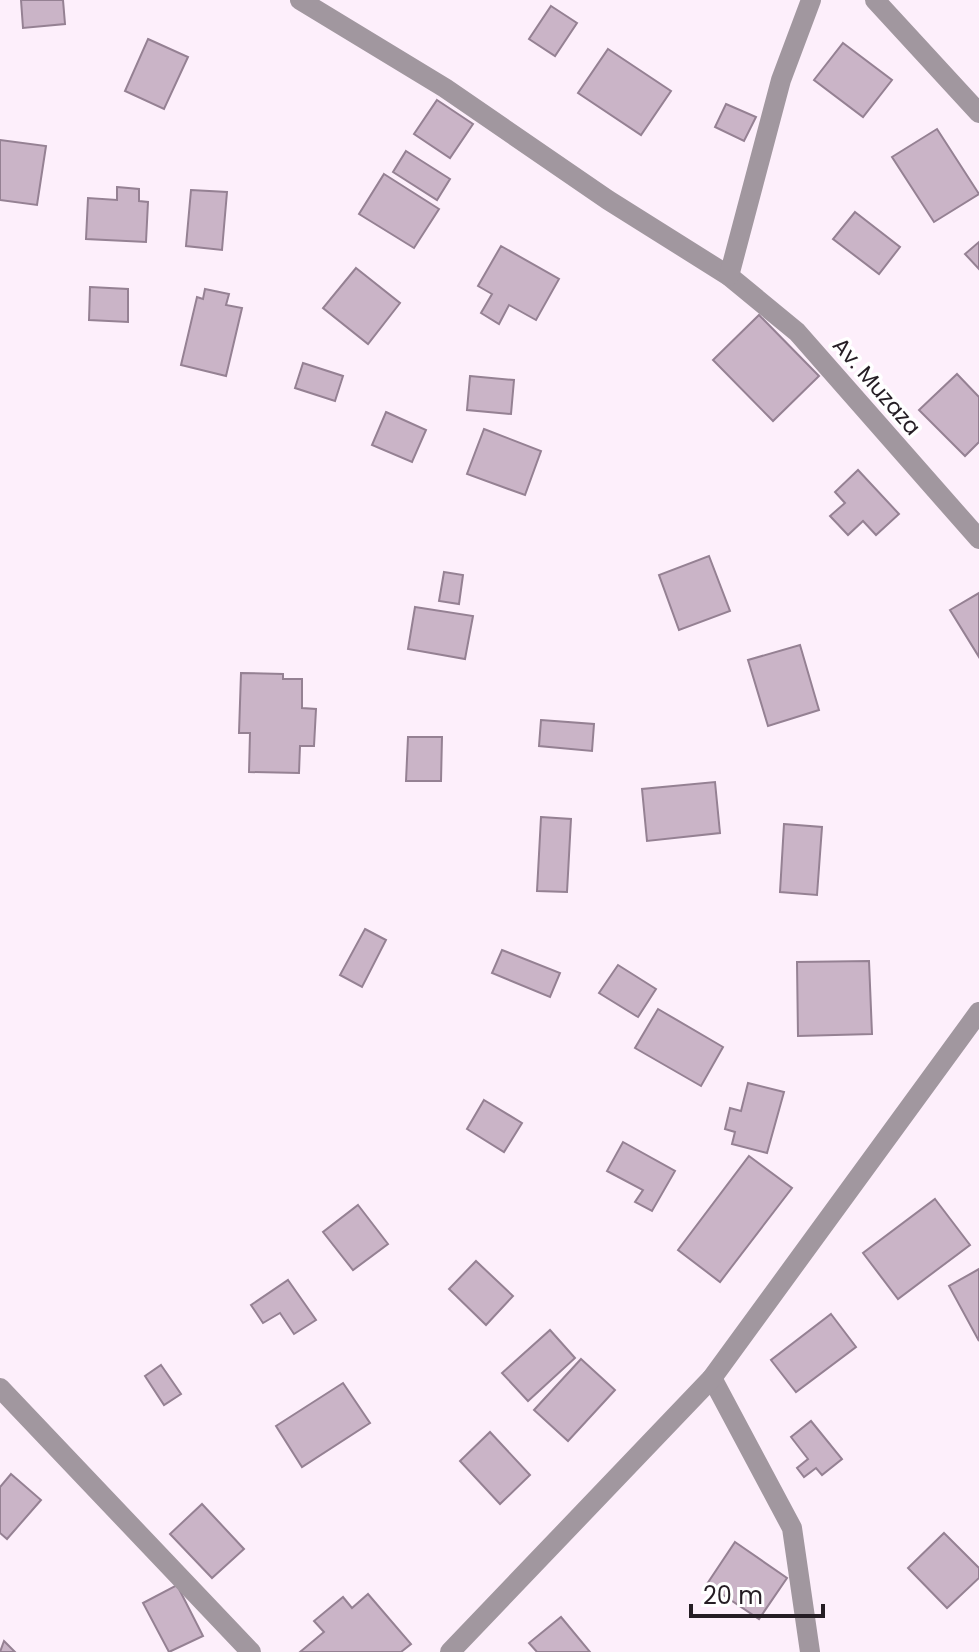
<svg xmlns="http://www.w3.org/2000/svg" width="979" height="1652" viewBox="0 0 979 1652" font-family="Poppins,sans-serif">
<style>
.building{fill:#cab4c7;stroke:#958193;stroke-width:2}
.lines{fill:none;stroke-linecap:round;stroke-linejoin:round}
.minor{stroke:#a1979f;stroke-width:20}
.labels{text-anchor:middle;stroke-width:7;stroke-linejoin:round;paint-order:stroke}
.street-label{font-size:22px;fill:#251d24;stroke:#fff}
</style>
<rect width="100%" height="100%" fill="#fdeffb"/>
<!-- building -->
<g class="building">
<polygon points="21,0 63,0 65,24 23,28"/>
<polygon points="551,6 577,23 555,56 529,39"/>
<polygon points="148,39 188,57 164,109 125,91"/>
<polygon points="843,43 892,80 863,117 814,80"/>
<polygon points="608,49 671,91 641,135 578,93"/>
<polygon points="437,100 473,124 450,158 414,134"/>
<polygon points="726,104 756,117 744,141 715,127"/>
<polygon points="937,129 979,194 934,222 892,157"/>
<polygon points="0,140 46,146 37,205 0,200"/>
<polygon points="406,151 450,179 437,200 393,172"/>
<polygon points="384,174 439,209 414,248 359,214"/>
<polygon points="117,187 139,189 139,201 148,202 146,242 86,239 88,198 117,200"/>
<polygon points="191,190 227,192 222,250 186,246"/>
<polygon points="855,212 900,247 879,274 833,239"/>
<polygon points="979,242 979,269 965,254"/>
<polygon points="501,246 559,279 536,320 509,305 499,324 481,313 492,294 478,286"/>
<polygon points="356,268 400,303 368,344 323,308"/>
<polygon points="90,287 128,289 128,322 89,320"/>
<polygon points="205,289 229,294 226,305 242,308 226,376 181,365 197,297 203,299"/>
<polygon points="759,315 819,376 773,421 713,360"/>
<polygon points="303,363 343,376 335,401 295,388"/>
<polygon points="957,374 979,397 979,442 965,456 919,410"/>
<polygon points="470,376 514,380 511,414 467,410"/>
<polygon points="386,412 426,430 412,462 372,445"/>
<polygon points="484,429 541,451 525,495 467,474"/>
<polygon points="858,470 899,514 876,535 863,521 848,535 830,516 845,503 835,492"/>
<polygon points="709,556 730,611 679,630 659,575"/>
<polygon points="444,572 463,575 459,604 439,601"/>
<polygon points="979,593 979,657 950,610"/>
<polygon points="415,607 473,616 465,659 408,649"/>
<polygon points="800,645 819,710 768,726 748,660"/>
<polygon points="241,673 283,674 283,679 302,679 302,708 316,709 314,746 300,746 299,773 249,772 250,733 239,733"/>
<polygon points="541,720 594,724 592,751 539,746"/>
<polygon points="408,737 442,737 441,781 406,781"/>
<polygon points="715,782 720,833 647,841 642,789"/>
<polygon points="541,817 571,819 567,892 537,891"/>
<polygon points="784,824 822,827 817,895 780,892"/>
<polygon points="365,929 386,940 362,987 340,975"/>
<polygon points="502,950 560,973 550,997 492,973"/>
<polygon points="869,961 872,1034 798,1036 797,962"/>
<polygon points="618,965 656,989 638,1017 599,993"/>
<polygon points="658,1009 723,1047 701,1086 635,1048"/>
<polygon points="748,1083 784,1092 767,1153 732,1144 735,1132 725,1129 730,1108 741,1111"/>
<polygon points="484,1100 522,1123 504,1152 467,1129"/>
<polygon points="623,1142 675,1171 652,1211 635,1202 643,1190 607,1171"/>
<polygon points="749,1156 792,1188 720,1282 678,1250"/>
<polygon points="935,1199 970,1245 898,1299 863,1253"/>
<polygon points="358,1205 388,1244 353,1270 323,1232"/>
<polygon points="476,1261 513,1296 486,1325 449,1289"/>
<polygon points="979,1269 979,1341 949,1286"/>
<polygon points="288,1280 316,1320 294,1334 280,1313 263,1323 251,1305"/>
<polygon points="831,1314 856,1347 796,1392 771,1360"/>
<polygon points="550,1330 575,1358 528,1401 502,1373"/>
<polygon points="581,1359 615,1390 568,1441 534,1410"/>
<polygon points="161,1365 181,1394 164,1405 145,1376"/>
<polygon points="343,1383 370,1423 302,1467 276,1426"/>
<polygon points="811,1421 842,1459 822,1475 816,1468 804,1477 797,1468 808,1459 791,1437"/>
<polygon points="490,1432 530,1475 500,1504 460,1461"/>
<polygon points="11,1474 41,1500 7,1539 0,1533 0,1487"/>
<polygon points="202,1504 244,1549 212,1578 170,1534"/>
<polygon points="944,1533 979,1568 979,1578 947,1608 908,1568"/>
<polygon points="735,1542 787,1578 759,1619 707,1584"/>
<polygon points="177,1585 203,1636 169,1652 143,1603"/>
<polygon points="368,1594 411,1644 401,1652 300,1652 324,1632 314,1621 343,1597 352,1608"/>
<polygon points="561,1617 590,1652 537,1652 529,1643"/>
<polygon points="4,1641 15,1652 0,1652"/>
</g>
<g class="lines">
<!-- minor -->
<g class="minor">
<polyline points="300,0 445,88 608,200 729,276 797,332 979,539"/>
<polyline points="875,0 979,113"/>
<polyline points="729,276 781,80 811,0"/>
<polyline points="712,1378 792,1528 810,1652"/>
<polyline points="0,1388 251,1652"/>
<polyline points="450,1652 712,1378 979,1012"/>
</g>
</g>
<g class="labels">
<!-- street labels -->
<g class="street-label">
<text transform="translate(877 386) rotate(49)" y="8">Av. Muzaza</text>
</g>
</g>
<!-- scale -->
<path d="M691 1604v12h132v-12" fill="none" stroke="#251d24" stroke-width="4"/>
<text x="703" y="1604" font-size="24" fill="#251d24" stroke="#ffffff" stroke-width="6" paint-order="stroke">20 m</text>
</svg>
